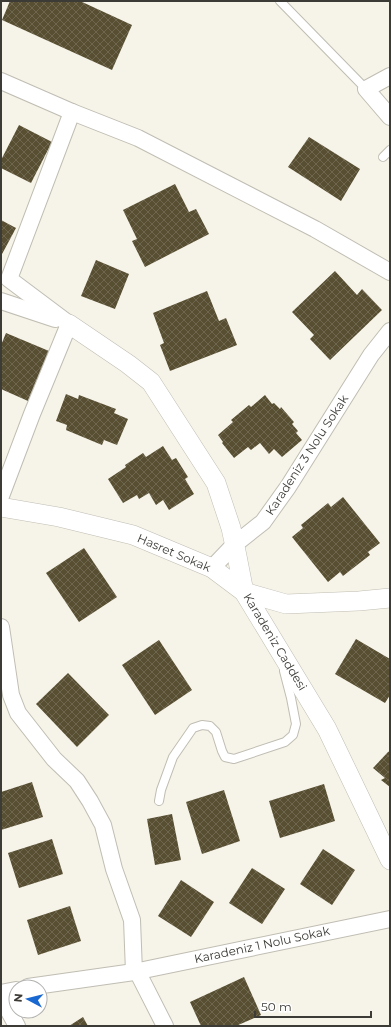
<svg xmlns="http://www.w3.org/2000/svg" width="391" height="1027" viewBox="0 0 391 1027" font-family="Montserrat,sans-serif">
<style>
.building{fill:url(#building-cross-hatch)}
.lines{fill:none;stroke-linecap:round;stroke-linejoin:round}
.service-casing{stroke:#c0bdb3;stroke-width:10}
.minor-casing{stroke:#c0bdb3;stroke-width:18}
.tertiary-casing{stroke:#c0bdb3;stroke-width:20}
.service{stroke:#fff;stroke-width:8}
.minor{stroke:#fff;stroke-width:16}
.tertiary{stroke:#fff;stroke-width:19}
.labels{text-anchor:middle;stroke-width:4;stroke-linejoin:round;paint-order:stroke}
.street-label{font-size:12px;fill:#3c3b36;stroke:#fff}
</style>
<defs>
<pattern id="building-cross-hatch" width="8" height="8" patternUnits="userSpaceOnUse"><rect width="8" height="8" fill="#584f32"/><path d="M0 0l8 8M0 8l8-8" fill="none" stroke="#6e664f"/></pattern>
</defs>
<rect width="100%" height="100%" fill="#f6f3e8"/>
<!-- building -->
<g class="building">
<polygon points="10,1 80,1 132,25 112,70 2,20"/>
<polygon points="19,125 52,142 31,183 1,168 1,160"/>
<polygon points="309,137 360,169 341,201 288,167"/>
<polygon points="175,184 189,212 196,209 209,234 145,267 132,241 137,239 123,210"/>
<polygon points="1,220 16,228 1,256"/>
<polygon points="96,260 129,274 115,309 81,296"/>
<polygon points="335,271 357,295 362,289 382,310 330,360 310,339 314,335 292,312"/>
<polygon points="207,291 219,321 226,318 237,345 170,371 160,345 164,343 153,313"/>
<polygon points="6,333 49,351 28,401 1,389 1,345"/>
<polygon points="66,394 78,399 79,395 116,409 114,413 128,419 117,445 104,440 102,445 66,430 67,425 56,421"/>
<polygon points="265,395 272,404 274,403 280,409 281,407 294,422 292,424 298,431 296,433 302,440 282,457 274,449 269,454 260,443 251,450 248,447 234,458 222,443 223,442 218,435 233,422 231,420 249,405 251,407"/>
<polygon points="163,446 172,460 176,458 188,477 185,479 194,494 169,510 163,500 156,505 149,493 139,499 137,495 123,503 108,479 126,467 125,465 143,453 146,457"/>
<polygon points="343,497 380,543 368,552 370,555 343,576 340,572 328,582 292,537 303,528 301,525 328,503 331,507"/>
<polygon points="84,548 117,597 79,622 46,573"/>
<polygon points="356,639 390,659 390,695 385,703 335,674"/>
<polygon points="159,640 192,690 155,715 122,665"/>
<polygon points="68,673 109,715 77,747 36,704"/>
<polygon points="390,751 390,787 381,780 385,778 373,768 388,752"/>
<polygon points="32,782 43,817 1,830 1,792"/>
<polygon points="324,784 335,821 280,838 269,801"/>
<polygon points="224,790 240,841 202,854 186,802"/>
<polygon points="172,814 181,860 155,865 147,819"/>
<polygon points="52,839 63,874 19,888 8,853"/>
<polygon points="323,849 355,870 332,905 300,884"/>
<polygon points="252,868 285,889 262,924 229,903"/>
<polygon points="181,880 214,902 191,937 158,916"/>
<polygon points="70,906 81,941 38,955 27,920"/>
<polygon points="244,977 261,1015 236,1026 201,1026 190,1002"/>
<polygon points="83,1017 88,1026 69,1026"/>
</g>
<g class="lines">
<defs>
<g id="service">
<polyline points="280,1 366,89"/>
<polyline points="383,157 390,150"/>
<polyline points="159,801 161,790 173,757 193,728 202,725 210,726 216,732 222,751 225,757 234,759 285,742 293,735 296,724 291,698 284,671"/>
</g>
<g id="minor">
<polyline points="390,76 366,89 390,117"/>
<polyline points="1,81 72,112 138,138 315,229 390,272"/>
<polyline points="1,301 55,319"/>
<polyline points="69,324 9,279 72,112"/>
<polyline points="1,496 32,414 69,324"/>
<polyline points="212,568 234,545 263,522 288,487 371,355 390,331"/>
<polyline points="1,627 11,695 18,713 54,759 77,781 90,801 103,825 114,869 132,920 134,972 138,973 165,1026"/>
<polyline points="28,987 134,972 390,919"/>
<polyline points="1,993 16,990"/>
<polyline points="1,997 17,1026"/>
</g>
<g id="tertiary">
<polyline points="69,324 128,364 151,382 216,483 231,528 237,556 244,592 327,729 390,860"/>
<polyline points="1,507 59,517 133,535 212,568 244,592 286,604 359,601 390,598"/>
</g>
</defs>
<!-- service casing -->
<use href="#service" class="service-casing"/>
<!-- minor casing -->
<use href="#minor" class="minor-casing"/>
<!-- tertiary casing -->
<use href="#tertiary" class="tertiary-casing"/>
<!-- service -->
<use href="#service" class="service"/>
<!-- minor -->
<use href="#minor" class="minor"/>
<!-- tertiary -->
<use href="#tertiary" class="tertiary"/>
</g>
<g class="labels">
<!-- street labels -->
<g class="street-label">
<text transform="translate(307 455) rotate(-57)" y="4">Karadeniz 3 Nolu Sokak</text>
<text transform="translate(174 553) rotate(23)" y="4">Hasret Sokak</text>
<text transform="translate(275 642) rotate(59)" y="4">Karadeniz Caddesi</text>
<text transform="translate(262 945) rotate(-12)" y="4">Karadeniz 1 Nolu Sokak</text>
</g>
</g>
<!-- border -->
<rect width="391" height="1027" fill="none" stroke="#3c3b36" stroke-width="4"/>
<!-- north arrow -->
<g transform="translate(28 999) rotate(277)"><circle r="19" fill="#ffffff" stroke="#b1b1af"/>
<path d="M0-3L7 15L0 10L-7 15Z" fill="#1967d1"/>
<text y="-6" font-size="11" font-weight="bold" text-anchor="middle" fill="#3c3b36">N</text>
</g>
<!-- scale -->
<path d="M255 1011v6h116v-6" fill="none" stroke="#3c3b36" stroke-width="2"/>
<text x="261" y="1011" font-size="12" fill="#3c3b36" stroke="#ffffff" stroke-width="3" paint-order="stroke">50 m</text>
</svg>
